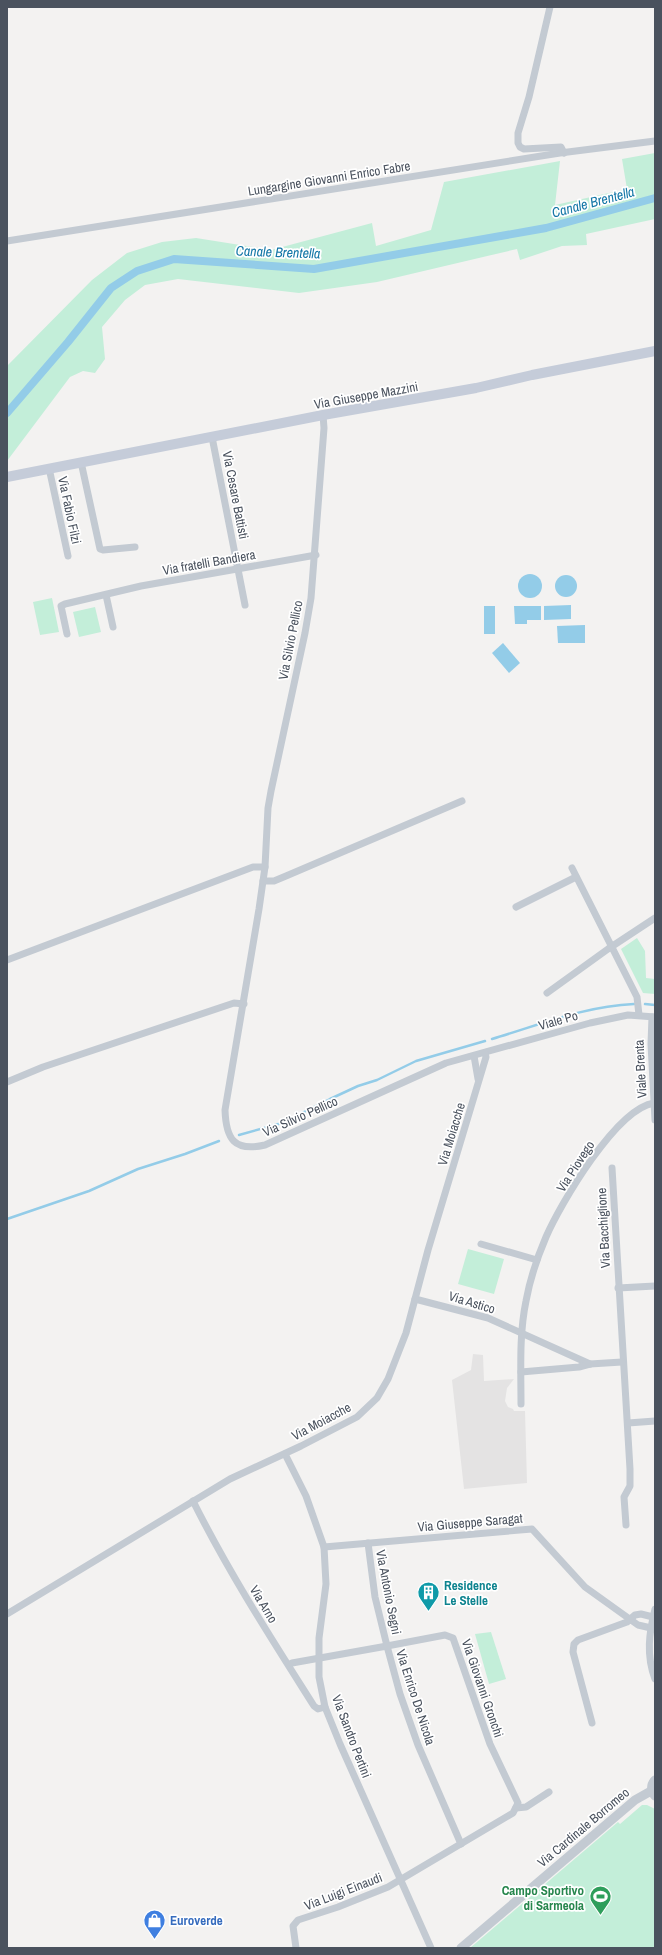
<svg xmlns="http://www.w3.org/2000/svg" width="662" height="1955" viewBox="0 0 662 1955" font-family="'Archivo Narrow',sans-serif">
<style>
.education{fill:#e4e3e3}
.green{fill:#c3eed9}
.water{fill:#93cce8}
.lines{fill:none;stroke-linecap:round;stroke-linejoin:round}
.stream{stroke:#93cce8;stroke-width:2.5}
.canal{stroke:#93cce8;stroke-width:8}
.minor{stroke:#c3cad2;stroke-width:7}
.tertiary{stroke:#c3cad2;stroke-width:9}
.secondary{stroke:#c5ccd9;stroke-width:10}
.labels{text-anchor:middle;stroke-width:3.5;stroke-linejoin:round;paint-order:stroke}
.street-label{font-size:13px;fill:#4a525e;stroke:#fff}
.culture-label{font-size:13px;font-weight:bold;fill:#0d838f;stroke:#fff;text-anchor:start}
.leisure-label{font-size:13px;font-weight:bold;fill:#27864d;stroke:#fff;text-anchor:end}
.shop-label{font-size:13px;font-weight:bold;fill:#366cbe;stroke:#fff;text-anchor:start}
.water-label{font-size:14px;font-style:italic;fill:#1477a7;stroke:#fff}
</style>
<rect width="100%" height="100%" fill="#f3f2f1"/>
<!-- education -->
<polygon class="education" points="473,1354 483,1355 484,1381 514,1379 507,1388 505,1401 508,1407 513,1409 514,1411 525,1411 527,1483 464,1489 452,1380 471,1370"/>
<!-- green -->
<g class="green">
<polygon points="655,153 655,219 586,234 587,245 562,246 520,260 517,249 377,282 299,293 178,279 145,285 125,300 102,327 105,359 95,373 83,371 70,377 7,461 7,366 92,280 127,253 162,242 196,238 271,250 372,223 376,246 431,230 444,182 560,161 555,205 627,189 622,159"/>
<polygon points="52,598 59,632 40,635 33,602"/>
<polygon points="95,607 101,632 79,637 73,612"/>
<polygon points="637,938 645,951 646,978 655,979 655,994 643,993 621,949"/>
<polygon points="468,1249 504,1259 494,1294 458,1284"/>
<polygon points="491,1632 506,1679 489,1684 475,1634"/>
<polygon points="642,1805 647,1805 655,1809 655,1948 470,1948 618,1822 620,1824"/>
</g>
<!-- water -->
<g class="water">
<circle cx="530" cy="586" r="12"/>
<circle cx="566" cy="586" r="11"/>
<polygon points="571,605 571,619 544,620 544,606"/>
<rect x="484" y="606" width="11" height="28"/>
<polygon points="514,606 541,606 541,620 527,620 527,624 515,624"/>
<polygon points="585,625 585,643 558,643 557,626"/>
<polygon points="503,643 520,663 509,673 492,653"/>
</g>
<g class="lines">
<!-- stream -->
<g class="stream">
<polyline points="645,1004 655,1005"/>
<path d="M492,1039C539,1025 585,1006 634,1004"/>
<polyline points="239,1135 282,1123 330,1099 358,1086 377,1080 416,1061 485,1041"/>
<polyline points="7,1219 89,1191 138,1169 185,1154 219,1141"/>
</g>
<!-- canal -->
<polyline class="canal" points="7,413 68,342 111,288 137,271 174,259 314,269 546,228 655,198"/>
<!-- minor -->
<g class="minor">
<polyline points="550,7 529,97 518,133 518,143 520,147 524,149 561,147 564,153"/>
<polyline points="7,241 560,153 655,141"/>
<path d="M323,415L324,428L311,598L305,633L271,791L268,808L265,867L259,909L225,1110C226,1139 234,1152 265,1145L446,1063L590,1023L628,1015L655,1017"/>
<polyline points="212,437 245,605"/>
<polyline points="81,462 100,549 103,550 135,547"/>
<polyline points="49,468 68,556"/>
<polyline points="106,595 113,627"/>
<polyline points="67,634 61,606 65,604 141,586 316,555"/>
<polyline points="572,868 637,997 639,1015"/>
<polyline points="263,881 274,881 286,876 462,801"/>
<polyline points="516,907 576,877"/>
<polyline points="7,960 253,867 265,867"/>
<polyline points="547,993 608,949 655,918"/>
<polyline points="652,1017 651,1044 655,1120"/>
<polyline points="474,1056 478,1079"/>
<polyline points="7,1082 43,1067 234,1003 244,1004"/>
<polyline points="612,1168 630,1469 630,1486 624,1497 626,1525"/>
<polyline points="481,1244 537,1260"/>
<polyline points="618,1288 655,1286"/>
<polyline points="415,1299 488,1318 590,1364"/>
<polyline points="521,1372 579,1367 590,1364 622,1362"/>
<path d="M521,1404C521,1369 519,1335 526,1301C530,1279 537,1258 546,1237C561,1203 616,1109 654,1103"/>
<polyline points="628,1423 655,1421"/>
<polyline points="285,1454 306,1496 324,1547 326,1584 319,1638 319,1677 325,1707 340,1744 431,1948"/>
<path d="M193,1501C229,1573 271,1638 314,1706L318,1709L325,1707"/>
<polyline points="324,1547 532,1529 585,1587 638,1625 651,1628"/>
<path d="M655,1609C649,1633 646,1655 655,1679"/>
<polyline points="7,1614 230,1479 301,1446 357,1417 377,1398 388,1379 406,1333 428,1250 486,1057 485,1053"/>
<polyline points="292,1663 387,1646 400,1694 418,1745 461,1844"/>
<polyline points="592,1723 573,1652 574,1644 578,1640 627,1622 635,1615 641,1614 653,1617"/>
<polyline points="516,1808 526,1807 549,1792"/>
<polyline points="296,1948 293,1926 298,1920 338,1907 388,1887 513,1813 518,1803 490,1744 453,1638 445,1635 387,1646 375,1597 368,1543"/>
</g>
<!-- tertiary -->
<g class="tertiary">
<path d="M655,1780C650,1785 651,1792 655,1796"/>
<polyline points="461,1948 635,1800 651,1791"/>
</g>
<!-- secondary -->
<polyline class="secondary" points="7,477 323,415 476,388 532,375 655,351"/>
</g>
<!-- icons -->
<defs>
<symbol id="building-pin" viewBox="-11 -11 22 30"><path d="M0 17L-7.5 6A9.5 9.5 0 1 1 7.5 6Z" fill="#0f9aa8" stroke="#fff"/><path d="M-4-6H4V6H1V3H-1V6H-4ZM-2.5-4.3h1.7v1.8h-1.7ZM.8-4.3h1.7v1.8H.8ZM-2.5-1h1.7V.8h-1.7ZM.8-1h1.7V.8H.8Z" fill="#fff"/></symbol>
<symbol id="stadium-pin" viewBox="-11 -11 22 30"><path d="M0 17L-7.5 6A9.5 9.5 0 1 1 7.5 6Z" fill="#2e9e5b" stroke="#fff"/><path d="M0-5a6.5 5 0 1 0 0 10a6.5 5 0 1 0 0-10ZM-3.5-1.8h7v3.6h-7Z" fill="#fff"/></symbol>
<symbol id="shop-pin" viewBox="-11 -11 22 30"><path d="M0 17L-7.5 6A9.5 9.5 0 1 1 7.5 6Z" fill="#3f7fe0" stroke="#fff"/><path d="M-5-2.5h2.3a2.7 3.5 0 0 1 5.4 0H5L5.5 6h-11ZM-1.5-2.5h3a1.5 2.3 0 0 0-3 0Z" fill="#fff"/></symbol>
</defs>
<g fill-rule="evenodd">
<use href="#building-pin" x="416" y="1580" width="25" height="34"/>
<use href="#stadium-pin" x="588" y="1884" width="25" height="34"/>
<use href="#shop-pin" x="142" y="1908" width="25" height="34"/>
</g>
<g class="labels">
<!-- street labels -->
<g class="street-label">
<text transform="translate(329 178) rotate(-9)" y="5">Lungargine Giovanni Enrico Fabre</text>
<text transform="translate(366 395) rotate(-10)" y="5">Via Giuseppe Mazzini</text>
<text transform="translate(236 495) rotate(79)" y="5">Via Cesare Battisti</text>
<text transform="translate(70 510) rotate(78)" y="5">Via Fabio Filzi</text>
<text transform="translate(209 562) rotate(-10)" y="5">Via fratelli Bandiera</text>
<text transform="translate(290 640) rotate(-79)" y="5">Via Silvio Pellico</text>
<text transform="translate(558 1020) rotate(-16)" y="5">Viale Po</text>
<text transform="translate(640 1069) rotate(-93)" y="5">Viale Brenta</text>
<text transform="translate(300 1116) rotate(-24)" y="5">Via Silvio Pellico</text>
<text transform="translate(451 1134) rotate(-73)" y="5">Via Moiacche</text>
<text transform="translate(575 1166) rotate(-57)" y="5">Via Piovego</text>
<text transform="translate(603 1228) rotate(-93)" y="5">Via Bacchiglione</text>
<text transform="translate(472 1302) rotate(17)" y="5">Via Astico</text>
<text transform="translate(321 1421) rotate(-28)" y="5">Via Moiacche</text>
<text transform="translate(470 1522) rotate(-5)" y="5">Via Giuseppe Saragat</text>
<text transform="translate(389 1592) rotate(79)" y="5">Via Antonio Segni</text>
<text transform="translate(264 1604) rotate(59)" y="5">Via Arno</text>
<text transform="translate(483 1688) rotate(71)" y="5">Via Giovanni Gronchi</text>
<text transform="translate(416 1697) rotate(72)" y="5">Via Enrico De Nicola</text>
<text transform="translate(352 1736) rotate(69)" y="5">Via Sandro Pertini</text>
<text transform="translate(583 1827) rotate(-40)" y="5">Via Cardinale Borromeo</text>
<text transform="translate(343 1891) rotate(-21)" y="5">Via Luigi Einaudi</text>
</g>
<!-- culture labels -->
<g class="culture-label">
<text x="444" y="1590">Residence<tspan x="444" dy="15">Le Stelle</tspan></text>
</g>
<!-- leisure labels -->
<g class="leisure-label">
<text x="584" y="1895">Campo Sportivo<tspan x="584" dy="15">di Sarmeola</tspan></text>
</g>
<!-- shop labels -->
<g class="shop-label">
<text x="170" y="1925">Euroverde</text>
</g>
<!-- water labels -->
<g class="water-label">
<text transform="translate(593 202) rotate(-15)" y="5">Canale Brentella</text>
<text transform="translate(278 252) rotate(2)" y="5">Canale Brentella</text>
</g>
</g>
<!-- border -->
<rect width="662" height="1955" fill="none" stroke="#4a525e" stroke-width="16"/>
</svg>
